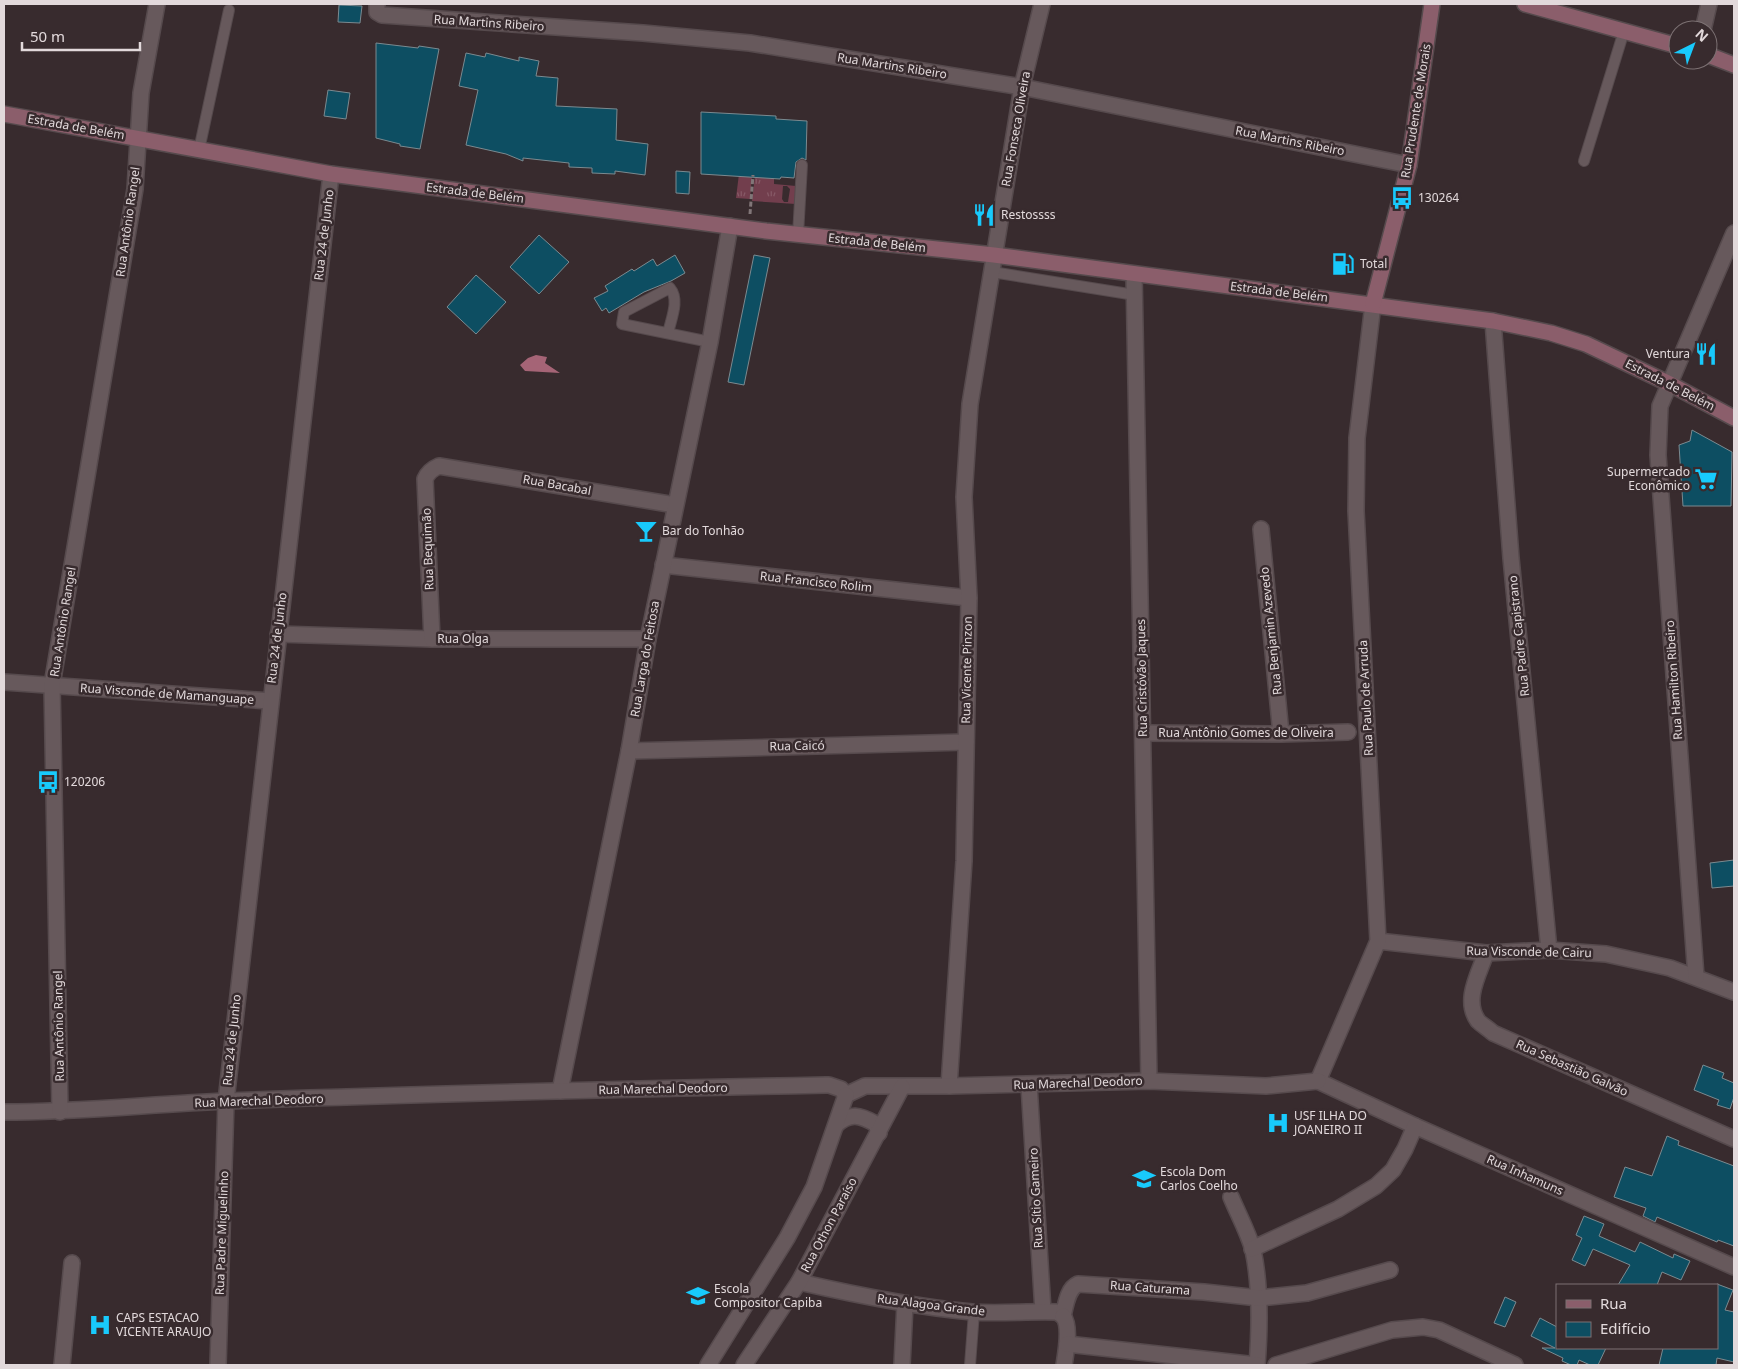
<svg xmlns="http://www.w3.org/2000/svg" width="1738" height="1369" viewBox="0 0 1738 1369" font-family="'Noto Sans',sans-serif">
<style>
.grass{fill:url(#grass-tufts);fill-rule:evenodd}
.water{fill:#a56476}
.building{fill:#0d4e62;stroke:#7b8a90}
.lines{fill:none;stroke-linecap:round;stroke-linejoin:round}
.lane-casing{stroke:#564a4d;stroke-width:12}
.street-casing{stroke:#564a4d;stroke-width:18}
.secondary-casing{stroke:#564a4d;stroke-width:18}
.path{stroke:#817678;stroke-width:3;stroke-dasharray:5 2.5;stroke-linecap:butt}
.lane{stroke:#67595c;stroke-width:10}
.street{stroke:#67595c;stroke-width:15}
.secondary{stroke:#8b5e6b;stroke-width:15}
.labels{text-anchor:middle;stroke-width:5;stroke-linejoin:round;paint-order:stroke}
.street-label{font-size:12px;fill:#e2d9db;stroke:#382b2e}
.poi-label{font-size:12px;fill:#e2d9db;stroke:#382b2e;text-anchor:start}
</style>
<defs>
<pattern id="grass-tufts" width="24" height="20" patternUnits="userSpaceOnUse" patternTransform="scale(1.25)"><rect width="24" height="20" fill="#723e4d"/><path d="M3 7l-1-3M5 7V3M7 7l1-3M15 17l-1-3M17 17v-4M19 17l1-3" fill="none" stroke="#865966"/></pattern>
</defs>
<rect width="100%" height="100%" fill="#382b2e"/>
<!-- grass -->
<g class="grass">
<polygon points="739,174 752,176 750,199 736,198"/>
<path d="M755,176H774V184L796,186V204L752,201ZM783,186H787L790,189L788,202H784L782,199Z"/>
</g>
<!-- water -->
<polygon class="water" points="536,355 547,357 545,363 560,373 525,371 520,365 528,358"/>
<!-- building -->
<g class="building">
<polygon points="339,5 362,6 360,23 338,22"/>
<polygon points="376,43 418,48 419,46 439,49 420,149 400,146 400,144 376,138"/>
<polygon points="466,53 485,57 486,53 519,61 519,57 539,61 536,76 558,78 556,106 617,109 616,140 648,144 645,175 615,171 615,174 592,173 592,168 569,167 569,163 523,158 523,161 506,154 466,145 478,90 459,86"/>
<polygon points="328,90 350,93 346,119 324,116"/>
<polygon points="701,112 776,116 776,119 807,121 806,160 802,158 796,162 794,178 781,177 780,179 701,174"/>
<polygon points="676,171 690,172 689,194 676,193"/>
<polygon points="539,235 569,262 539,294 510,267"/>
<polygon points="675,255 685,273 671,281 644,292 609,313 606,308 602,311 594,298 608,291 605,286 632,269 634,271 653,259 657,266"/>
<polygon points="754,255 770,258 744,385 728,382"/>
<polygon points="476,275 506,302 476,334 447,307"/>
<polygon points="1692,430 1732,452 1731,506 1683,506 1679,445 1690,441"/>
<polygon points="1734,860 1734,886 1712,888 1710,863"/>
<polygon points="1703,1065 1724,1073 1722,1078 1734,1083 1734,1097 1730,1109 1717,1105 1719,1100 1694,1090"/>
<polygon points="1667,1136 1679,1141 1678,1145 1734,1166 1734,1246 1718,1240 1717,1242 1657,1217 1655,1222 1643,1216 1646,1208 1614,1197 1625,1167 1652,1176"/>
<polygon points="1584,1216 1604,1224 1599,1236 1635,1252 1640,1242 1673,1258 1674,1254 1690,1261 1681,1280 1662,1272 1657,1285 1618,1285 1630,1265 1593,1249 1585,1266 1572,1260 1582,1238 1576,1235"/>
<polygon points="1717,1284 1733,1290 1725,1310 1734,1312 1734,1362 1717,1358 1716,1365 1659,1365 1663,1348 1717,1348"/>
<polygon points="1505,1297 1516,1302 1505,1327 1494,1323"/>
<polygon points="1540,1318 1557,1327 1557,1348 1606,1348 1598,1365 1590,1365 1579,1360 1577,1365 1571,1365 1562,1361 1563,1358 1542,1348 1555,1348 1531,1336"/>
</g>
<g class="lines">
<defs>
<g id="lane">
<polyline points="199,150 229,10"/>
<polyline points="1584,161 1624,31"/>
<polyline points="798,235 802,165"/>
<polyline points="992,272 1135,295"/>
<path d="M668,333C671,319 680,300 670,288L624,312L622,324L710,342"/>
<polyline points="970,1365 974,1312"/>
</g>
<g id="street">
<polyline points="377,4 377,12 382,15 643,33 750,43 1022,87 1409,165"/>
<polyline points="1703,30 1709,4"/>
<polyline points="1134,274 1149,1081"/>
<polyline points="1493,321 1511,558 1549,950"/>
<polyline points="1261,529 1281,734"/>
<polyline points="663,565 969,598"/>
<polyline points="278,634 432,639 648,639"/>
<path d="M432,639L425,479C428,472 432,469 439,466L675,505"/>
<polyline points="4,682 270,701"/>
<polyline points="1143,733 1281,734 1348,732"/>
<polyline points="629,751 966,742"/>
<polyline points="1378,941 1486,953 1549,950 1606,954 1670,968 1734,992"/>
<path d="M1486,953C1479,974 1463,1000 1478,1021C1482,1025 1489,1029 1493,1033L1734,1139"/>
<polyline points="1696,977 1658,455 1660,406 1734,233"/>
<polyline points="1318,1081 1378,941 1356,511 1357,438 1373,304"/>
<polyline points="1318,1081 1415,1126 1734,1267"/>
<polyline points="1029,1085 1043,1311"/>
<polyline points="949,1086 964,861 969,598 964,497 970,404 1022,87 1042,4"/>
<polyline points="560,1091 629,751 648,639 710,342 730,226"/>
<polyline points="846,1095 865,1086 949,1086 1149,1081 1266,1086 1318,1081"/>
<path d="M4,1112C79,1112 153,1104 228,1101C428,1093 629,1089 829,1085L841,1089L846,1095"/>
<polyline points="60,1112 52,685 135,189 141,93 157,4"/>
<path d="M836,1125C850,1112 860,1115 876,1124L879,1133"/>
<path d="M1231,1197C1238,1214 1248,1232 1253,1250C1261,1288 1260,1327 1257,1365"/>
<polyline points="1252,1249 1338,1209 1376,1186 1393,1170 1405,1149 1415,1126"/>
<path d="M799,1282C856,1295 914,1307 972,1312C1000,1314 1029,1311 1057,1312L1063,1316"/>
<path d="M1063,1316C1066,1305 1067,1289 1078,1284L1204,1292L1259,1298L1307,1293L1390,1270"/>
<path d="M1063,1316C1071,1326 1066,1352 1064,1365"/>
<polyline points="1067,1344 1257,1365"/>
<polyline points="62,1365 72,1263"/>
<polyline points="218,1365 226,1101 331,174"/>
<polyline points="708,1365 787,1238 814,1187 846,1095"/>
<polyline points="744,1365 799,1282 902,1087"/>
<polyline points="902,1365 905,1304"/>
<polyline points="1276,1365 1392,1330 1423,1327 1439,1330 1515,1365"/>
</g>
<g id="secondary">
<polyline points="1525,4 1678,46"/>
<polyline points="1708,55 1734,65"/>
<polyline points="4,114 331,174 766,231 994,255 1493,321 1551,333 1586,344 1670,384 1734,418"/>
<polyline points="1373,304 1409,165 1432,4"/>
</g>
</defs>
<!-- lane casing -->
<use href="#lane" class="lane-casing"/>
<!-- street casing -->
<use href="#street" class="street-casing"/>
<!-- secondary casing -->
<use href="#secondary" class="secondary-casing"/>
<!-- path -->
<polyline class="path" points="750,214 753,175"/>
<!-- lane -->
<use href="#lane" class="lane"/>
<!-- street -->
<use href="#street" class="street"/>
<!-- secondary -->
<use href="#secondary" class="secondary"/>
</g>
<!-- icons -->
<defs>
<symbol id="bus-bare" viewBox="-9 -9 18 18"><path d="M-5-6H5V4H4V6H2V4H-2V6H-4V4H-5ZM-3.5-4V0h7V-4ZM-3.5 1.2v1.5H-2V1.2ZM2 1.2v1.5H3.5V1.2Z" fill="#18cafc" stroke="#382b2e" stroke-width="2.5" paint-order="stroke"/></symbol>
<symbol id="restaurant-bare" viewBox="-9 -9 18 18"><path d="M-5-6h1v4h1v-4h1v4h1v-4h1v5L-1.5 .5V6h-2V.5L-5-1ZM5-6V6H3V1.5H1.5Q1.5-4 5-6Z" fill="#18cafc" stroke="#382b2e" stroke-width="2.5" paint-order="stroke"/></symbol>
<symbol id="fuel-bare" viewBox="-9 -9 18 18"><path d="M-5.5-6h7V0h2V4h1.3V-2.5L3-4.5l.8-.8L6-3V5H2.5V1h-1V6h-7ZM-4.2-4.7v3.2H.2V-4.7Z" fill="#18cafc" stroke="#382b2e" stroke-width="2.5" paint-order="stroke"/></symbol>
<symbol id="supermarket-bare" viewBox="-9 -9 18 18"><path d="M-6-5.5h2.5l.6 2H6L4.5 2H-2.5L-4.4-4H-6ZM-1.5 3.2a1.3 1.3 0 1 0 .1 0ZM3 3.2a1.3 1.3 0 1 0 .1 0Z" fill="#18cafc" stroke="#382b2e" stroke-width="2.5" paint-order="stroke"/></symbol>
<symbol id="bar-bare" viewBox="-9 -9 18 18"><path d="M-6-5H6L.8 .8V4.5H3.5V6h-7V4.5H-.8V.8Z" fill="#18cafc" stroke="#382b2e" stroke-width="2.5" paint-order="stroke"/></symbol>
<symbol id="hospital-bare" viewBox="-9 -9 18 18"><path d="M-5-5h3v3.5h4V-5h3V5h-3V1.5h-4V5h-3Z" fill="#18cafc" stroke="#382b2e" stroke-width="2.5" paint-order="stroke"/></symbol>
<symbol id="school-bare" viewBox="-9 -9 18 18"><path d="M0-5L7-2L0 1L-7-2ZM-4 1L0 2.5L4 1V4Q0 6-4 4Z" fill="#18cafc" stroke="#382b2e" stroke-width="2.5" paint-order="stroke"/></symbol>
</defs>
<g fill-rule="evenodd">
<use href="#bus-bare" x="1386" y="182" width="32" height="32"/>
<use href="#restaurant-bare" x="968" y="199" width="32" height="32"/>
<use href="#fuel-bare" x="1327" y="248" width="32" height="32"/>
<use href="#restaurant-bare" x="1690" y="338" width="32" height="32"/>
<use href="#supermarket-bare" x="1690" y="463" width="32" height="32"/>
<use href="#bar-bare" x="630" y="515" width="32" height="32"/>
<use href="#bus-bare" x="32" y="766" width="32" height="32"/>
<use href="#hospital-bare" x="1262" y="1107" width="32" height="32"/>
<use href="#school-bare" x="1128" y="1163" width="32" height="32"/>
<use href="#school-bare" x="682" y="1280" width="32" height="32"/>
<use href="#hospital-bare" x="84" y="1309" width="32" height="32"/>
</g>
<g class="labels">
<!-- street labels -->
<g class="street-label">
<text transform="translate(489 23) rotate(4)" y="4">Rua Martins Ribeiro</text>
<text transform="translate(892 66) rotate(9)" y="4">Rua Martins Ribeiro</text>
<text transform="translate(1416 111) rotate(-81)" y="4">Rua Prudente de Morais</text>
<text transform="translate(76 127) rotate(10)" y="4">Estrada de Belém</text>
<text transform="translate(1016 129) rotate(-80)" y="4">Rua Fonseca Oliveira</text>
<text transform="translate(1290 141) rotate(11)" y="4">Rua Martins Ribeiro</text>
<text transform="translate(475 193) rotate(7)" y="4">Estrada de Belém</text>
<text transform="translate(128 222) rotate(-82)" y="4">Rua Antônio Rangel</text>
<text transform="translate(324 235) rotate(-83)" y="4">Rua 24 de Junho</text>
<text transform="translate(877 243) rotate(6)" y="4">Estrada de Belém</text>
<text transform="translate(1279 292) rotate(7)" y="4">Estrada de Belém</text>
<text transform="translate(1670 385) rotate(27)" y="4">Estrada de Belém</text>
<text transform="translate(557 485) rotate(10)" y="4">Rua Bacabal</text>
<text transform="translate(428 549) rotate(-92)" y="4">Rua Bequimão</text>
<text transform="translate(816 582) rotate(6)" y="4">Rua Francisco Rolim</text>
<text transform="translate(63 622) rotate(-81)" y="4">Rua Antônio Rangel</text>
<text transform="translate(1271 631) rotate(-96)" y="4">Rua Benjamin Azevedo</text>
<text transform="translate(1519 636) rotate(-96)" y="4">Rua Padre Capistrano</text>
<text transform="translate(277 638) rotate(-83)" y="4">Rua 24 de Junho</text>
<text x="463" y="643">Rua Olga</text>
<text transform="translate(645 659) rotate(-80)" y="4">Rua Larga do Feitosa</text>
<text transform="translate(967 670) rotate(-89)" y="4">Rua Vicente Pinzon</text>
<text transform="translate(1142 678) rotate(-91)" y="4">Rua Cristóvão Jaques</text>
<text transform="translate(1674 680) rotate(-94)" y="4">Rua Hamilton Ribeiro</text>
<text transform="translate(167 694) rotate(4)" y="4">Rua Visconde de Mamanguape</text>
<text transform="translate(1366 698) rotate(-93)" y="4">Rua Paulo de Arruda</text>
<text x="1246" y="737">Rua Antônio Gomes de Oliveira</text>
<text transform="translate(797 746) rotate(-1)" y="4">Rua Caicó</text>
<text transform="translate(1529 952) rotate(1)" y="4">Rua Visconde de Cairu</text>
<text transform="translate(59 1026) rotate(-91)" y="4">Rua Antônio Rangel</text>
<text transform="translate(232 1040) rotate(-84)" y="4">Rua 24 de Junho</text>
<text transform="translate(1572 1068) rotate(24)" y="4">Rua Sebastião Galvão</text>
<text transform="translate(1078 1083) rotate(-2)" y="4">Rua Marechal Deodoro</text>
<text transform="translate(663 1089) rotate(-1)" y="4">Rua Marechal Deodoro</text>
<text transform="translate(259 1101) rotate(-2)" y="4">Rua Marechal Deodoro</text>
<text transform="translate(1525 1175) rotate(24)" y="4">Rua Inhamuns</text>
<text transform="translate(1036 1198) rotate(-93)" y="4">Rua Sítio Gameiro</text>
<text transform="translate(829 1225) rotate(-62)" y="4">Rua Othon Paraíso</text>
<text transform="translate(222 1233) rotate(-88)" y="4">Rua Padre Miguelinho</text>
<text transform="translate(1150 1288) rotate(4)" y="4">Rua Caturama</text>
<text transform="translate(931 1305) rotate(7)" y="4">Rua Alagoa Grande</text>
</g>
<!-- poi labels -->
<g class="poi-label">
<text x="1418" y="202">130264</text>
<text x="1001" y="219">Restossss</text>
<text x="1360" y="268">Total</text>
<text x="1690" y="358" text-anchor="end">Ventura</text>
<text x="1690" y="476" text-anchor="end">Supermercado<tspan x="1690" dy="14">Econômico</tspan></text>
<text x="662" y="535">Bar do Tonhão</text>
<text x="64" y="786">120206</text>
<text x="1294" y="1120">USF ILHA DO<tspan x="1294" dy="14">JOANEIRO II</tspan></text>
<text x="1160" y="1176">Escola Dom<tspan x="1160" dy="14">Carlos Coelho</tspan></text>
<text x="714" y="1293">Escola<tspan x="714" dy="14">Compositor Capiba</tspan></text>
<text x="116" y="1322">CAPS ESTACAO<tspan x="116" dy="14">VICENTE ARAUJO</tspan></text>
</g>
</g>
<!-- border -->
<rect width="1738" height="1369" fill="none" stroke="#e2d9db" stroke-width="10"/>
<!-- legend -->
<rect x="1556" y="1284" width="162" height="65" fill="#382b2e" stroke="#7c7173"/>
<rect x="1566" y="1300" width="25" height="8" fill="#8b5e6b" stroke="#7c7173"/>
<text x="1600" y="1309" font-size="15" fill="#e2d9db">Rua</text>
<rect x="1566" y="1322" width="25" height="15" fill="#0d4e62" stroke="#7c7173"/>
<text x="1600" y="1334" font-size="15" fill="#e2d9db">Edifício</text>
<!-- north arrow -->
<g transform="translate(1693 45) rotate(42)"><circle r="24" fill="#382b2e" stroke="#7c7173"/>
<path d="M0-4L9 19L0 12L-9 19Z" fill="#18cafc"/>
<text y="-8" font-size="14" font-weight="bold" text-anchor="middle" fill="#e2d9db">N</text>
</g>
<!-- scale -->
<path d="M22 42v8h118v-8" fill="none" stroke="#e2d9db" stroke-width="2.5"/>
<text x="30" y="42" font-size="15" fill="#e2d9db" stroke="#382b2e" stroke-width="4" paint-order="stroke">50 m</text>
</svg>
